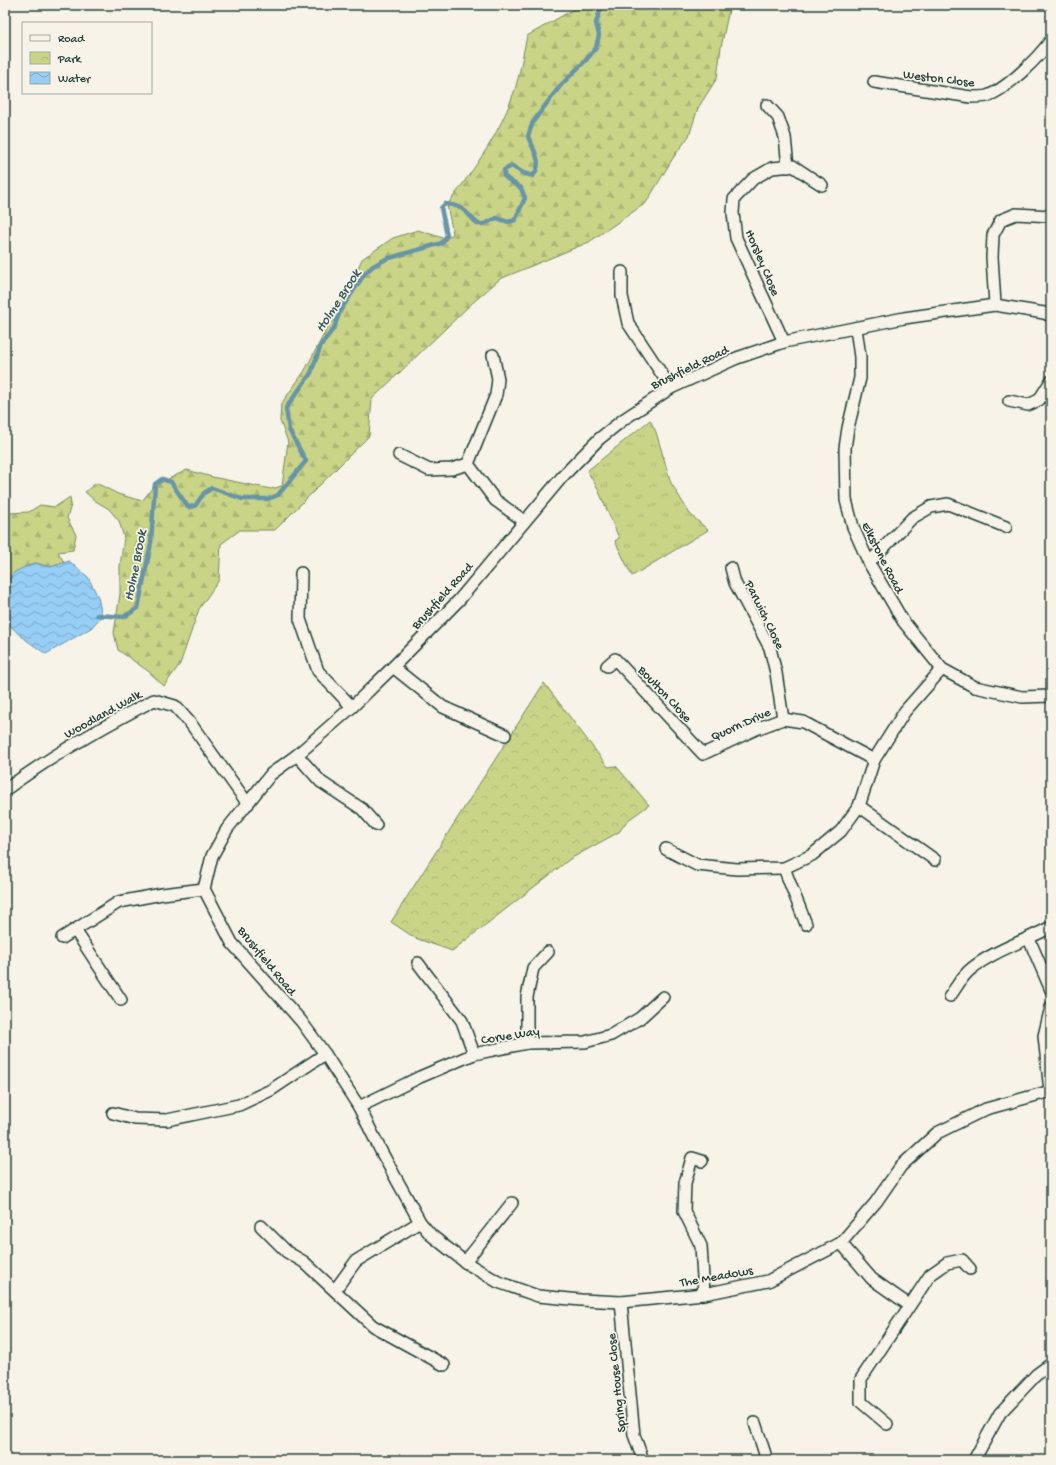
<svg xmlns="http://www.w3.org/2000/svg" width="1056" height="1465" viewBox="0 0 1056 1465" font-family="'Gochi Hand',sans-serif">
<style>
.grass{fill:url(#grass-tufts);stroke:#74885e}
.forest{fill:url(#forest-firs);stroke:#74885e}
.park{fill:url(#park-crowns);stroke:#74885e}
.water{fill:url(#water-waves);stroke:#6794a8}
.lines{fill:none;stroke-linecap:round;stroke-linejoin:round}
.stream{stroke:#6794a8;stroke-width:4.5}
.street-casing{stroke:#1f3d34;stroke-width:14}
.street{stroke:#f7f3e8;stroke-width:11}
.labels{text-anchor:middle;stroke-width:3.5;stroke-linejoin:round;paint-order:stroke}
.street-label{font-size:13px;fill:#1f3d34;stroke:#f7f3e8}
.water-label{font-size:14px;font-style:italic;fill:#375a5b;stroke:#f7f3e8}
</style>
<defs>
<pattern id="grass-tufts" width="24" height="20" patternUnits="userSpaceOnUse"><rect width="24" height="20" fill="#c9d487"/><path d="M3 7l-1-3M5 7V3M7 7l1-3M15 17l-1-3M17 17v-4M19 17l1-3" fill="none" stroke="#acb775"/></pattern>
<pattern id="forest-firs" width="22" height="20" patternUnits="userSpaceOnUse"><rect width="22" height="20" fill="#c9d487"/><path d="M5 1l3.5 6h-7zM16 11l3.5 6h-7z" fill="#acb775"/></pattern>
<pattern id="park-crowns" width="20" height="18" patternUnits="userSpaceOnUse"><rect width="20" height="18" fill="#c9d487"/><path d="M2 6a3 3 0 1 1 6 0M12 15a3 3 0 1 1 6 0" fill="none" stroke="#acb775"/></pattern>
<pattern id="water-waves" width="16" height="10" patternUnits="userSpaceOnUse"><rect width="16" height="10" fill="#97cef6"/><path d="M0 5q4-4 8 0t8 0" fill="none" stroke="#7ba8c8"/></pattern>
</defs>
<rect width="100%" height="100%" fill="#f7f3e8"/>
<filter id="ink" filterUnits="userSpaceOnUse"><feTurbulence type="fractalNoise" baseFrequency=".025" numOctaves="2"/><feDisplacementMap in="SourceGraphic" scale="8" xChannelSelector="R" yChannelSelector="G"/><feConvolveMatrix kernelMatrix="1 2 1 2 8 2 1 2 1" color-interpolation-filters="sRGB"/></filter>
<g filter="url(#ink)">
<!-- grass -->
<polygon class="grass" points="650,420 656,432 671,483 690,514 708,530 632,576 615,541 619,538 597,487 587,471"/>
<!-- forest -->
<g class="forest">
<path d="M575,5H730L721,47L717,78L698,108L689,136L673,158L646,203L589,242L500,279L470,305L372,399L369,436L275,530H240L221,544L219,580L199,609L180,664L164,686L148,671L118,650L114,633L120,594V566L124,538L119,521L109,509L94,500L85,492L96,483L118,494L142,501L154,486L187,470L212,477L271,489L282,486L288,442L280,421L281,404L304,372L351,283L362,259L393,238L418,230L446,239L453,234L447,205C475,168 502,131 516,86C521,70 523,52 527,36L574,9Z"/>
<polygon points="70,497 71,505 67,518 76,535 73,550 58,552 64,562 51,567 35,563 5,590 5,515 8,513 29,512 40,505 55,507"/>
</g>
<!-- park -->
<polygon class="park" points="544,683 608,767 616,766 649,805 627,821 619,832 570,859 452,951 415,938 391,922"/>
<!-- water -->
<path class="water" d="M69,561L88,577L98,597L102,616L91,628L46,654C36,647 13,632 8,622C2,611 4,579 15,572C21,568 29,566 35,563L51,567Z"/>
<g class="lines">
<!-- stream -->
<path class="stream" d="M97,615L124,617L138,608L151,543L155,484L162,479L171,482L188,507L195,506L204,493L212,488L242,499H268L278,495L306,461L289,430L286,408L311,373L321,345L334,328L340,311L365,273L373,266L386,259L442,243L447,235L441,208L445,204C465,206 465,212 478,224H484L497,218L508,222L515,220L525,198L521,188L510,181L504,176V170L512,166L523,173L533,176C544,161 533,151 528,136L533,122L544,107L561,85L586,60L596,48L599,35L596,23L602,5"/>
<defs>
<g id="street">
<path d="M874,82L971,97C976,97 982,97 987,96C1007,89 1039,57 1051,40"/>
<polyline points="767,105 778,117 785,137 788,167"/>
<polyline points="622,272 622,296 628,323 671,388"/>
<polyline points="995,305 992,257 993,235 1001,220 1016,214 1051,216"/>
<polyline points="1051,316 1044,313 995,305 904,318 784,342 737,358 671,388 624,419 599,439 562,477 459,600 393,667 352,707 297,755 271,774 227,829 212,856 204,889 232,943 301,1021 325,1054 359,1107 382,1153 420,1222 431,1235 465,1262 498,1282 538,1296 581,1300 621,1302 704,1294 768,1281 841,1243 876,1202 901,1166 937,1133 986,1109 1051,1091"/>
<polyline points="856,328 860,357 860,378 848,428 845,448 846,500 853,527 869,563 903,621 942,669 975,687 1022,697 1051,696"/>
<polyline points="784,342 736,238 733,213 734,199 753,179 772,168 793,166 822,185"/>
<polyline points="493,355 498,379 496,395 468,464 495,500 524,521"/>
<polyline points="1009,401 1028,405 1039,400 1051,381"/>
<polyline points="399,455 429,470 452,469 468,464"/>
<polyline points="869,563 912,518 931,507 948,504 1006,527"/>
<polyline points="731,568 735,583 770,648 776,673 783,719"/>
<polyline points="301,573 300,619 318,671 352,707"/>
<polyline points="607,666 615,659 703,754 756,729 783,719 803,722 874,760"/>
<polyline points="393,667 443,707 505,735"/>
<polyline points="297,755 321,782 362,809 376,825"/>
<path d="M5,790C52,755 102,727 154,700L175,706L191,724L248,804"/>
<polyline points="859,806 935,860"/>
<polyline points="666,849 697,865 737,869 784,868 812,855 841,831 859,806 874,760 905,711 942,669"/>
<polyline points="784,868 806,924"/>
<polyline points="75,930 121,1000"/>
<polyline points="62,938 119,902 162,894 204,889"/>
<polyline points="1029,939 1051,990"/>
<polyline points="418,963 462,1021 474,1054"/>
<path d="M950,996C956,988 962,976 971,969C993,951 1025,941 1051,927"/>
<polyline points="527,1043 527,997 533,968 548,952"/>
<polyline points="1050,1091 1044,1036 1051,1007"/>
<polyline points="359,1107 420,1077 474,1054 527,1043 585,1042 611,1035 640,1018 663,997"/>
<polyline points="113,1113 135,1119 167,1120 239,1105 271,1090 325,1054"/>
<polyline points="702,1161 692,1158 685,1183 684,1211 701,1246 704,1294"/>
<polyline points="261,1226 287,1252 304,1262 373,1326 444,1365"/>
<polyline points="841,1243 872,1279 909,1305"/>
<polyline points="465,1262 512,1203"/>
<polyline points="335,1290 356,1261 420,1222"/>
<polyline points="621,1302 634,1435 643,1460"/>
<polyline points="755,1423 765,1454 764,1460"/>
<polyline points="887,1424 861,1402 861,1379 930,1275 947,1263 962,1260 970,1269"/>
<polyline points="974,1460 1000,1413 1036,1375 1051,1364"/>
</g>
</defs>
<!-- street casing -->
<use href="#street" class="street-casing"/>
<!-- street -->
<use href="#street" class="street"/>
</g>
</g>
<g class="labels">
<!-- street labels -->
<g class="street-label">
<text transform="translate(939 77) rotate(7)" y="5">Weston Close</text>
<text transform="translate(764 262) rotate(67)" y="5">Horsley Close</text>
<text transform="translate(689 366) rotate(-26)" y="5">Brushfield Road</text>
<text transform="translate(884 557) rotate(63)" y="5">Elkstone Road</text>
<text transform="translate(441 595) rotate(-48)" y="5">Brushfield Road</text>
<text transform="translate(766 614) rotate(64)" y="5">Parwich Close</text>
<text transform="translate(666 693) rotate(47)" y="5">Boulton Close</text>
<text transform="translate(102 713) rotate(-29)" y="5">Woodland Walk</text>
<text transform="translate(740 723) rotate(-24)" y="5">Quorn Drive</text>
<text transform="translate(268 960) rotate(51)" y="5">Brushfield Road</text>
<text transform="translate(510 1034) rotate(-9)" y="5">Corve Way</text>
<text transform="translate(716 1275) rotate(-10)" y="5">The Meadows</text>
<text transform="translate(615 1383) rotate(-96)" y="5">Spring House Close</text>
</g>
<!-- water labels -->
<g class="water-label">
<text transform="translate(337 300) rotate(-57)" y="5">Holme Brook</text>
<text transform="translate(134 565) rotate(-79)" y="5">Holme Brook</text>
</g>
</g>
<!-- margin -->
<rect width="1056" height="1465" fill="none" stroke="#f7f3e8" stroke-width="20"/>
<rect x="10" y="10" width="1036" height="1445" fill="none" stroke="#1f3d34" stroke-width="1.5" filter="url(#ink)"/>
<!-- legend -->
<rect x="22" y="22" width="130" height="72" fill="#f7f3e8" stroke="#a1aaa0"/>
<rect x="30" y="35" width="20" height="6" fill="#f7f3e8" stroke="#a1aaa0"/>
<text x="58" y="42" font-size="12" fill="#1f3d34">Road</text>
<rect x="30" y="52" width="20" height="12" fill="url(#park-crowns)" stroke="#a1aaa0"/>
<text x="58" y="62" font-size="12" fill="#1f3d34">Park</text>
<rect x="30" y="72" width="20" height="12" fill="url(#water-waves)" stroke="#a1aaa0"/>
<text x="58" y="82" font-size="12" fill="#1f3d34">Water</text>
</svg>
